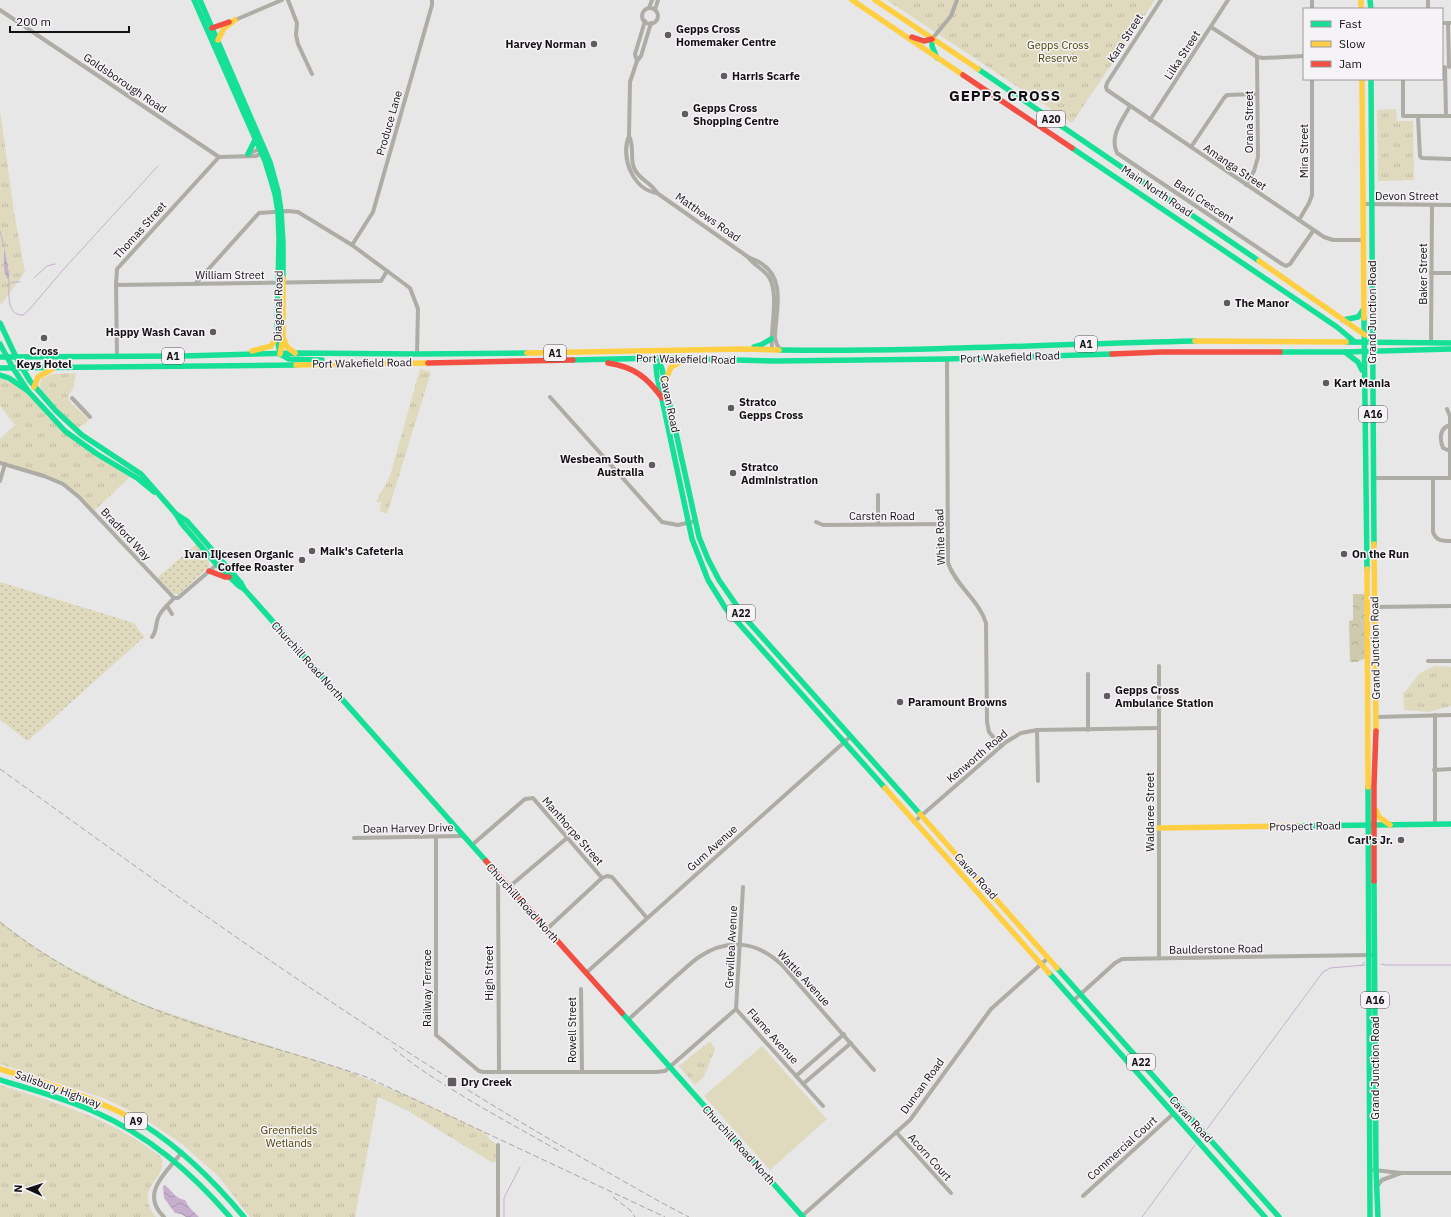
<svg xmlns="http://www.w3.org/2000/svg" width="1451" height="1217" viewBox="0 0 1451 1217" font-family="'IBM Plex Sans',sans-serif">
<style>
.grass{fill:url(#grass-dots)}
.forest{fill:url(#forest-crowns)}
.park{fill:url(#park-tufts)}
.pitch{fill:#dfd9bd}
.water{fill:url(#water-waves)}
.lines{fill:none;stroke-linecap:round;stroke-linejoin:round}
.stream{stroke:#c6afcd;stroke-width:1}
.street{stroke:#adaca5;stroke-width:4}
.fast{stroke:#16e098;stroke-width:5.5}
.slow{stroke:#ffcf43;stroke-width:5.5}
.jam{stroke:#f24e42;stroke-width:5.5}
.rail{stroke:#a7a6a3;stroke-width:1;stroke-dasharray:6 3;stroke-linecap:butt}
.poi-dot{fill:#5d5c5e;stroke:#f6f3f7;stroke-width:1.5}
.labels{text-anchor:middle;stroke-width:3;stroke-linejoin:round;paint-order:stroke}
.shield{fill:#f6f3f7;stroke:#565557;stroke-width:1}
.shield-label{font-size:10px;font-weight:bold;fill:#121113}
.poi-label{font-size:11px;font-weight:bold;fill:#121113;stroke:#f6f3f7;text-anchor:start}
.street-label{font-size:11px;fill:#121113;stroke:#f6f3f7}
.park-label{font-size:11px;fill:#4e4200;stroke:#f6f3f7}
.district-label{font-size:15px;font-weight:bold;letter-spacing:1px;fill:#121113;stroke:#f6f3f7}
</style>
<defs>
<pattern id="grass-dots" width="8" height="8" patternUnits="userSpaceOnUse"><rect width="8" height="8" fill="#dfd9bd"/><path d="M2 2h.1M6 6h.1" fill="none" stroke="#beb9a2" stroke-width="1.8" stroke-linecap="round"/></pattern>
<pattern id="forest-crowns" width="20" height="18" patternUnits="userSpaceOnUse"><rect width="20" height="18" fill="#cfc9ad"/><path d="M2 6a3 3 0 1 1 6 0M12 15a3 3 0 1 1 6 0" fill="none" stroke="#b1ac94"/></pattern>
<pattern id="park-tufts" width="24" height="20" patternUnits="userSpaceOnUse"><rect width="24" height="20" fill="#dfd9bd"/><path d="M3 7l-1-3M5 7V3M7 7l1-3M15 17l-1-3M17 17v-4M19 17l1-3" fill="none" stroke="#beb9a2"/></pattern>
<pattern id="water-waves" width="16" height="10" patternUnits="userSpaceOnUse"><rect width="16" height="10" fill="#c6afcd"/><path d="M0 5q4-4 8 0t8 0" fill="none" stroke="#a996af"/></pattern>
</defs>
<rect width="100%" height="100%" fill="#e8e7e8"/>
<!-- grass -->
<g class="grass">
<path d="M197,544C203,551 211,557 209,567L179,594H173L157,578Z"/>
<polygon points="0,582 134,623 144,637 28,741 0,720"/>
</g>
<!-- forest -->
<polygon class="forest" points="1353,594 1365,594 1365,658 1357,662 1350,662 1349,621 1353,620"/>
<!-- park -->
<g class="park">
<polygon points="887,0 1155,0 1072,123"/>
<polygon points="1396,109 1397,121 1413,121 1414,180 1378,181 1377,110"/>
<polygon points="0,110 14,212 25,272 1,305 0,301"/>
<polygon points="420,369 431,372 387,514 380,511 381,502 376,502 390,476"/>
<path d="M76,373L73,389L68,395L69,401L89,420C85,424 81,428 75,426C69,423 43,394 40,387L41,379L51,374Z"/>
<polygon points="0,375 28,391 56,423 132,475 93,512 63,484 0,463 0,439 15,425 0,406"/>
<polygon points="1435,666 1451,667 1451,706 1429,712 1404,710 1403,694 1420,673"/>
<polygon points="0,922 36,948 66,966 142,1004 222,1031 340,1068 413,1098 486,1133 489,1139 498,1145 498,1162 491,1162 408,1111 378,1097 355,1217 250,1217 219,1177 182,1144 142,1117 106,1099 0,1064"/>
<polygon points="710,1041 715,1049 704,1077 695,1085 679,1066"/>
<path d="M0,1085C57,1103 113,1119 161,1157C170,1178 132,1186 156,1217H0Z"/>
</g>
<!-- pitch -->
<polygon class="pitch" points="762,1046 827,1119 770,1170 704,1096"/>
<!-- water -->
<g class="water">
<path d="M4,246L9,273V280C1,272 5,257 4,246Z"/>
<path d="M165,1185C172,1191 176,1199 185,1200L189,1207L199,1217H186L181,1214L175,1213L164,1198L163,1186Z"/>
</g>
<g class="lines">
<!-- stream -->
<g class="stream">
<polyline points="0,231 4,246"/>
<polyline points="34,278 47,266 55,264"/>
<path d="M9,280C9,292 6,316 23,315L29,310L62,271L158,166"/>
<polyline points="9,285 12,282 20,282"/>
<polyline points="1381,964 1386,965 1451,965"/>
<polyline points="1361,966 1365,962"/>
<polyline points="1207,1129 1323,972 1330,968 1365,965"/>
<polyline points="1200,1139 1202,1135"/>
<polyline points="504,1217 504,1198 520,1167"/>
<polyline points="1142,1217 1195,1145"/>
</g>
<!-- street -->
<g class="street">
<polyline points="288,0 297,23 296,35 298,44 312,74"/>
<polyline points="1161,0 1107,83 1106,87 1107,90 1324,237 1333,240 1362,240"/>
<polyline points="1312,0 1312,9"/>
<polyline points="649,8 652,0"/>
<circle cx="650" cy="16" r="8"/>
<polyline points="1428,9 1428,0"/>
<polyline points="0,10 219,157 256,156 262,153"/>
<polyline points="655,10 658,0"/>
<polyline points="235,20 282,0"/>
<path d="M651,23L641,56L637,61L630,82L629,136C620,157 633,190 657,193L748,257C753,259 758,261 762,264C787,280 775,314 775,338L777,345L781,350"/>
<polyline points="1442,23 1451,23"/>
<polyline points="1448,23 1449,67"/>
<polyline points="1211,27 1257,57 1263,58 1304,56"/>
<polyline points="932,39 951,16 957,0"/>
<polyline points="637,61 635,54 645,21"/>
<polyline points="1445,67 1446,116"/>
<polyline points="1403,79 1403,116 1451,116"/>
<path d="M1130,106C1122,121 1109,136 1117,153L1282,264L1286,266L1290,264L1313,231"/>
<polyline points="1418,117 1420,156 1422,158 1451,159"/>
<polyline points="1150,120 1228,0"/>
<path d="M629,136C635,147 629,160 635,170C640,180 652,183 657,193"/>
<polyline points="1191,147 1224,98 1227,95 1257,94"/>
<polyline points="248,154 262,148"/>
<polyline points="1246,185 1254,171 1258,157 1257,57"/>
<polyline points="1363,204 1451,205"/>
<polyline points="1299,220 1309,203 1312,195 1312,79"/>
<polyline points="352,245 373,212 432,5 432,0"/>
<path d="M748,257C754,266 766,270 770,279C779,296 770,329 772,350"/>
<polyline points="1431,273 1451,273"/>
<polyline points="195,284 259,213 288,211 298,212 352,245 410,288 418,309 417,354"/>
<polyline points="116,285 381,281 387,271"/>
<polyline points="1431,342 1432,205"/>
<polyline points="117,357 116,285 117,269 219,157"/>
<path d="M947,359L948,563C956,586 979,600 986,623L987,722L989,732L1001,746"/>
<polyline points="550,397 662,522 678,525 696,521"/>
<polyline points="72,398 90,417"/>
<polyline points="1447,409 1450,416 1450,478"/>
<path d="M1450,451L1443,448C1439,438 1440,428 1450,425"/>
<polyline points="0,463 44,476 63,484 79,497 174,598 178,598 221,561"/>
<polyline points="1374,478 1451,478"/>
<path d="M1433,478V532C1436,541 1443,541 1451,541"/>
<polyline points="0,481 5,464"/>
<polyline points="816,522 823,525 948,524"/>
<polyline points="878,524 878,495"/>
<polyline points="167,606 172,614"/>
<polyline points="1374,607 1451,606"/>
<path d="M152,637C157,631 155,626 158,618C160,611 169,604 174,598"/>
<polyline points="1428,661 1451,661"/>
<polyline points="1159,666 1159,958"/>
<polyline points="1435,715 1435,824"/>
<polyline points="1376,717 1451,715"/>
<polyline points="1037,730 1038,781"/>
<polyline points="1088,730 1088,674"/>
<polyline points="1434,770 1451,769"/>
<polyline points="914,822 1006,742 1021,733 1037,730 1159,728"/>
<polyline points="436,837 436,1035 479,1071 483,1072 656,1072 665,1071 736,1009 823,1106"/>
<polyline points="354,838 464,836"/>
<polyline points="472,845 525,799 533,798 602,878"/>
<polyline points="498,875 499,1071"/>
<polyline points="509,887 567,838"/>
<polyline points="547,929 602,878 607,876 612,877 647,918"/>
<polyline points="586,973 850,737"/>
<polyline points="581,989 582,1072"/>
<polyline points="1073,1001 1115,963 1122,959 1371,955"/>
<polyline points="736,1009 743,887"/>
<path d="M628,1020C643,1006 658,993 673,979C682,972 690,963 699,957C728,938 757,941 782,965L874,1070"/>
<polyline points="796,1076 844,1034"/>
<polyline points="803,1084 851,1043"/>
<polyline points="896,1132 951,1193"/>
<polyline points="1374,1170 1401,1173 1451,1173"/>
<polyline points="1378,1185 1382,1180 1401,1173"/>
<polyline points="1083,1196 1173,1114"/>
<polyline points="802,1216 910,1120 991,1009 1048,958"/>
<path d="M164,1217C139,1193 167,1172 182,1152"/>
<polyline points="498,1217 498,1145"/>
</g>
<!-- fast -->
<g class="fast">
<polyline points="194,0 265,161 275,194 278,212 279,239 277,337 280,354"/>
<polyline points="200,0 270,162 278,191 281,211 283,243 283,278"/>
<polyline points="1370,0 1371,9"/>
<polyline points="932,39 932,46 937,58"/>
<polyline points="978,69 1259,261"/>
<polyline points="1371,79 1374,544"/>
<polyline points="1072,148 1337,327 1355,342"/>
<polyline points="248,154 255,140"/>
<polyline points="1364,318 1367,569"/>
<polyline points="1343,320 1358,317 1363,310"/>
<polyline points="0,323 16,357"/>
<polyline points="1346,342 1451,343"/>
<polyline points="0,344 13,368"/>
<polyline points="754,347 761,345 771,339"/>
<path d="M779,350C918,352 1056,344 1195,341"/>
<polyline points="1280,352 1345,352 1451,349"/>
<polyline points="1345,352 1358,362 1362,370"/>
<polyline points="280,354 289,359 322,360"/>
<polyline points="0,357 183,356 296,353 417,354 527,353"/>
<polyline points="16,357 30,381 56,411 82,435 141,474 176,514 182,524 217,565 239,586 244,589"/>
<polyline points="658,358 662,369 699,537 708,559 719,580 746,619 920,814"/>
<polyline points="658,358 656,366 657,376 692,539 708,580 726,609 885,788"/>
<polyline points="573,360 658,358 776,361 947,359 1112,354"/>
<polyline points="0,368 296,365"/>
<polyline points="13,368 28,391 65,431 97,454 137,478 154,492"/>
<polyline points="0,375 9,378 28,391"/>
<polyline points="176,514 187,521 241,583 244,589 486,861"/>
<polyline points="1368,787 1370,1217"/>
<polyline points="1297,826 1451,824"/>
<polyline points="1374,881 1376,1170 1378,1217"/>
<polyline points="1057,968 1279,1217"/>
<polyline points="1049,973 1265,1217"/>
<polyline points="622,1013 803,1217"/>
<path d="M0,1080C31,1089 63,1098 93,1111C148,1135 191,1172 230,1217"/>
<path d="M144,1125C183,1150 214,1181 244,1217"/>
</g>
<!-- slow -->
<g class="slow">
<polyline points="852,0 963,75"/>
<polyline points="875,0 978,69"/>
<polyline points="1361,0 1361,9"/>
<polyline points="218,40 224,28 235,20"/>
<polyline points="1362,79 1364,318"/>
<polyline points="1259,261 1365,335"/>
<polyline points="283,337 287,347 295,353"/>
<polyline points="1195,341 1346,342"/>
<polyline points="252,351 271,346 277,337"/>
<polyline points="527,353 742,349 779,350"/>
<polyline points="280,354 283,337 283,278"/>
<polyline points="296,365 428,363"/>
<polyline points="665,382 671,367 684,360"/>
<polyline points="34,387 38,377 52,369"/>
<polyline points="1374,544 1376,731"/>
<polyline points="1367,569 1368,787"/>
<polyline points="885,788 1049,973"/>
<polyline points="1376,810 1379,817 1390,825"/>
<polyline points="920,814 1057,968"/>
<polyline points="1159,828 1297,826"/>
<path d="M0,1069C49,1084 100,1099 144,1125"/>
</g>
<!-- jam -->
<g class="jam">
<polyline points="212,28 229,22"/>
<polyline points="912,37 924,41 932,39"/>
<polyline points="963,75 1072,148"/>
<polyline points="1112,354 1162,352 1280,352"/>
<polyline points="428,363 573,360"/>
<path d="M608,363C634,367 647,377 662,398"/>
<polyline points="209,571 225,577 229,577"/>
<polyline points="486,861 622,1013"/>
<polyline points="1374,881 1374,785 1376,731"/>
</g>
<!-- rail -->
<g class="rail">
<path d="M0,769C190,906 380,1043 584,1159C619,1178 653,1199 689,1217"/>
<path d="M0,922C52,964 115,996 178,1018C241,1040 306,1056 369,1078L665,1217"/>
<path d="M393,1048C415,1067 440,1082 466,1098C496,1116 527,1133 559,1151"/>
<polyline points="613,1197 630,1210 635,1217"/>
</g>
</g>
<!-- markers -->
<g class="poi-dot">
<circle cx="668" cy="35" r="4"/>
<circle cx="594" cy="44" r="4"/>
<circle cx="724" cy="76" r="4"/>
<circle cx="685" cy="114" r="4"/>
<circle cx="1227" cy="303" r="4"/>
<circle cx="213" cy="332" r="4"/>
<circle cx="44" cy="338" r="4"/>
<circle cx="1326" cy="383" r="4"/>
<circle cx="731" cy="408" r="4"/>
<circle cx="652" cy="465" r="4"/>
<circle cx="733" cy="473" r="4"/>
<circle cx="312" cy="551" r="4"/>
<circle cx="1344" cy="554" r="4"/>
<circle cx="302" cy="560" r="4"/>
<circle cx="1107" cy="696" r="4"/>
<circle cx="900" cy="702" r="4"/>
<circle cx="1401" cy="840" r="4"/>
<rect x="447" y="1077" width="10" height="10" rx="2"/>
</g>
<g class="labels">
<!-- shield labels -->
<g class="shield">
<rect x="1037" y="111" width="28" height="16" rx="3"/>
<rect x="1075" y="336" width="22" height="16" rx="3"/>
<rect x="544" y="345" width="22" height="16" rx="3"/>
<rect x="162" y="348" width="22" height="16" rx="3"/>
<rect x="1359" y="406" width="28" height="16" rx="3"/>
<rect x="727" y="605" width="28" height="16" rx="3"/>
<rect x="1361" y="992" width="28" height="16" rx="3"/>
<rect x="1127" y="1054" width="28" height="16" rx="3"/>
<rect x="125" y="1113" width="22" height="16" rx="3"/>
</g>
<g class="shield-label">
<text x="1051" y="123">A20</text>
<text x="1086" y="348">A1</text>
<text x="555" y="357">A1</text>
<text x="173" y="360">A1</text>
<text x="1373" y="418">A16</text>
<text x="741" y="617">A22</text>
<text x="1375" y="1004">A16</text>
<text x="1141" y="1066">A22</text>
<text x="136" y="1125">A9</text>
</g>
<!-- poi labels -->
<g class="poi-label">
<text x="676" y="33">Gepps Cross<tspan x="676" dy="13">Homemaker Centre</tspan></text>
<text x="586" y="48" text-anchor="end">Harvey Norman</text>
<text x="732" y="80">Harris Scarfe</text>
<text x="693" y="112">Gepps Cross<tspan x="693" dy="13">Shopping Centre</tspan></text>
<text x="1235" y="307">The Manor</text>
<text x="205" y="336" text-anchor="end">Happy Wash Cavan</text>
<text x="44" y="355" text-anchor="middle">Cross<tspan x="44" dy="13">Keys Hotel</tspan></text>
<text x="1334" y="387">Kart Mania</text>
<text x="739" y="406">Stratco<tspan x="739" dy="13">Gepps Cross</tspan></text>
<text x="644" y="463" text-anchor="end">Wesbeam South<tspan x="644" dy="13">Australia</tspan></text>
<text x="741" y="471">Stratco<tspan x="741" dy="13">Administration</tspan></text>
<text x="320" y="555">Maik's Cafeteria</text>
<text x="294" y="558" text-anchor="end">Ivan Iljcesen Organic<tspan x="294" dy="13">Coffee Roaster</tspan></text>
<text x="1352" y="558">On the Run</text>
<text x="1115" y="694">Gepps Cross<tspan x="1115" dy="13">Ambulance Station</tspan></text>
<text x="908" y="706">Paramount Browns</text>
<text x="1393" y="844" text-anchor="end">Carl's Jr.</text>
<text x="461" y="1086">Dry Creek</text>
</g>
<!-- street labels -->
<g class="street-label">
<text transform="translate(1125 38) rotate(-57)" y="4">Kara Street</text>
<text transform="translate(1182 55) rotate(-57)" y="4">Lilka Street</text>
<text transform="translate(125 83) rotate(34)" y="4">Goldsborough Road</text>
<text transform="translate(1249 122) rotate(-90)" y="4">Orana Street</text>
<text transform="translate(389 123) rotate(-74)" y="4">Produce Lane</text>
<text transform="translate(1304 151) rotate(-90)" y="4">Mira Street</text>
<text transform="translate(1235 167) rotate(34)" y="4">Amanga Street</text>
<text transform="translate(1157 191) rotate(34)" y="4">Main North Road</text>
<text x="1407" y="200">Devon Street</text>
<text transform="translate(1204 201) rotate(34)" y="4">Barli Crescent</text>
<text transform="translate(708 217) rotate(35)" y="4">Matthews Road</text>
<text transform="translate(140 230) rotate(-48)" y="4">Thomas Street</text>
<text transform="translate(1423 274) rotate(-90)" y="4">Baker Street</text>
<text x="230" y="279">William Street</text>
<text transform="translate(278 306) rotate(-89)" y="4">Diagonal Road</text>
<text transform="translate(1372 312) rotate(-90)" y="4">Grand Junction Road</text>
<text transform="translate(1010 357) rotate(-2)" y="4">Port Wakefield Road</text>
<text transform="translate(686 359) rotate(1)" y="4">Port Wakefield Road</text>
<text transform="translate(362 363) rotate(-1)" y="4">Port Wakefield Road</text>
<text transform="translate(670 404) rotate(78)" y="4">Cavan Road</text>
<text x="882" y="520">Carsten Road</text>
<text transform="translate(126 534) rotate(47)" y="4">Bradford Way</text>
<text transform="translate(940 537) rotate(-92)" y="4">White Road</text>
<text transform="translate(1375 648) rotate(-91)" y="4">Grand Junction Road</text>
<text transform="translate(308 661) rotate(48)" y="4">Churchill Road North</text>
<text transform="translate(977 756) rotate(-40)" y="4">Kenworth Road</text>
<text transform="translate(1150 812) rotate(-90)" y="4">Waldaree Street</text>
<text transform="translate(1305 826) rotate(-1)" y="4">Prospect Road</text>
<text transform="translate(408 828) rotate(-1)" y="4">Dean Harvey Drive</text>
<text transform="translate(573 831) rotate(49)" y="4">Manthorpe Street</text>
<text transform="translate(712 848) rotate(-42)" y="4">Gum Avenue</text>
<text transform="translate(976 876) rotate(48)" y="4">Cavan Road</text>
<text transform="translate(523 903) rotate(48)" y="4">Churchill Road North</text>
<text transform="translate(731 947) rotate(-87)" y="4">Grevillea Avenue</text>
<text transform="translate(1216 949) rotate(-1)" y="4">Baulderstone Road</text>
<text transform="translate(489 973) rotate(-90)" y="4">High Street</text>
<text transform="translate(804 978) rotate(47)" y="4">Wattle Avenue</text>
<text transform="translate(427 988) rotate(-90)" y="4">Railway Terrace</text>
<text transform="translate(572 1030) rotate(-90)" y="4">Rowell Street</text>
<text transform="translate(773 1036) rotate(48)" y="4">Flame Avenue</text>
<text transform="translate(1375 1068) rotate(-90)" y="4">Grand Junction Road</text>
<text transform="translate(922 1086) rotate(-54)" y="4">Duncan Road</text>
<text transform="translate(58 1089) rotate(20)" y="4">Salisbury Highway</text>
<text transform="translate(1191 1119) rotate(48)" y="4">Cavan Road</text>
<text transform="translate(739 1145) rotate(48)" y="4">Churchill Road North</text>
<text transform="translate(1122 1148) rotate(-42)" y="4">Commercial Court</text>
<text transform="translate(930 1157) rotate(48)" y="4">Acorn Court</text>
</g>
<!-- park labels -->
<g class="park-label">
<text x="1058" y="49">Gepps Cross<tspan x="1058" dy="13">Reserve</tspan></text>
<text x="289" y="1134">Greenfields<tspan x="289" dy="13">Wetlands</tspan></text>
</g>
<!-- district labels -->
<g class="district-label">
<text x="1005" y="101">GEPPS CROSS</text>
</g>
</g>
<!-- legend -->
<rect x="1303" y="8" width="140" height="72" fill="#f6f3f7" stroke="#9b999c"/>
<rect x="1311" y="21" width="20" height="6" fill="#16e098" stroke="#9b999c"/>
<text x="1339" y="28" font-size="12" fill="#121113">Fast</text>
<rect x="1311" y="41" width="20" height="6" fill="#ffcf43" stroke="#9b999c"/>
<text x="1339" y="48" font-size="12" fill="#121113">Slow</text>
<rect x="1311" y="61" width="20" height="6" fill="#f24e42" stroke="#9b999c"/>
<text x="1339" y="68" font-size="12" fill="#121113">Jam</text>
<!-- north arrow -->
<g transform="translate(28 1189) rotate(273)" stroke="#f6f3f7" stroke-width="3" paint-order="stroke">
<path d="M0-3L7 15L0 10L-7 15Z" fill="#121113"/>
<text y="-6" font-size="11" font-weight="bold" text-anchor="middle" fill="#121113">N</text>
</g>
<!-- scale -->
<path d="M10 26v6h119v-6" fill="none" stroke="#121113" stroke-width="2"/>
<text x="16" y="26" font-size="12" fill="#121113" stroke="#f6f3f7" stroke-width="3" paint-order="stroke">200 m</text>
</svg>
